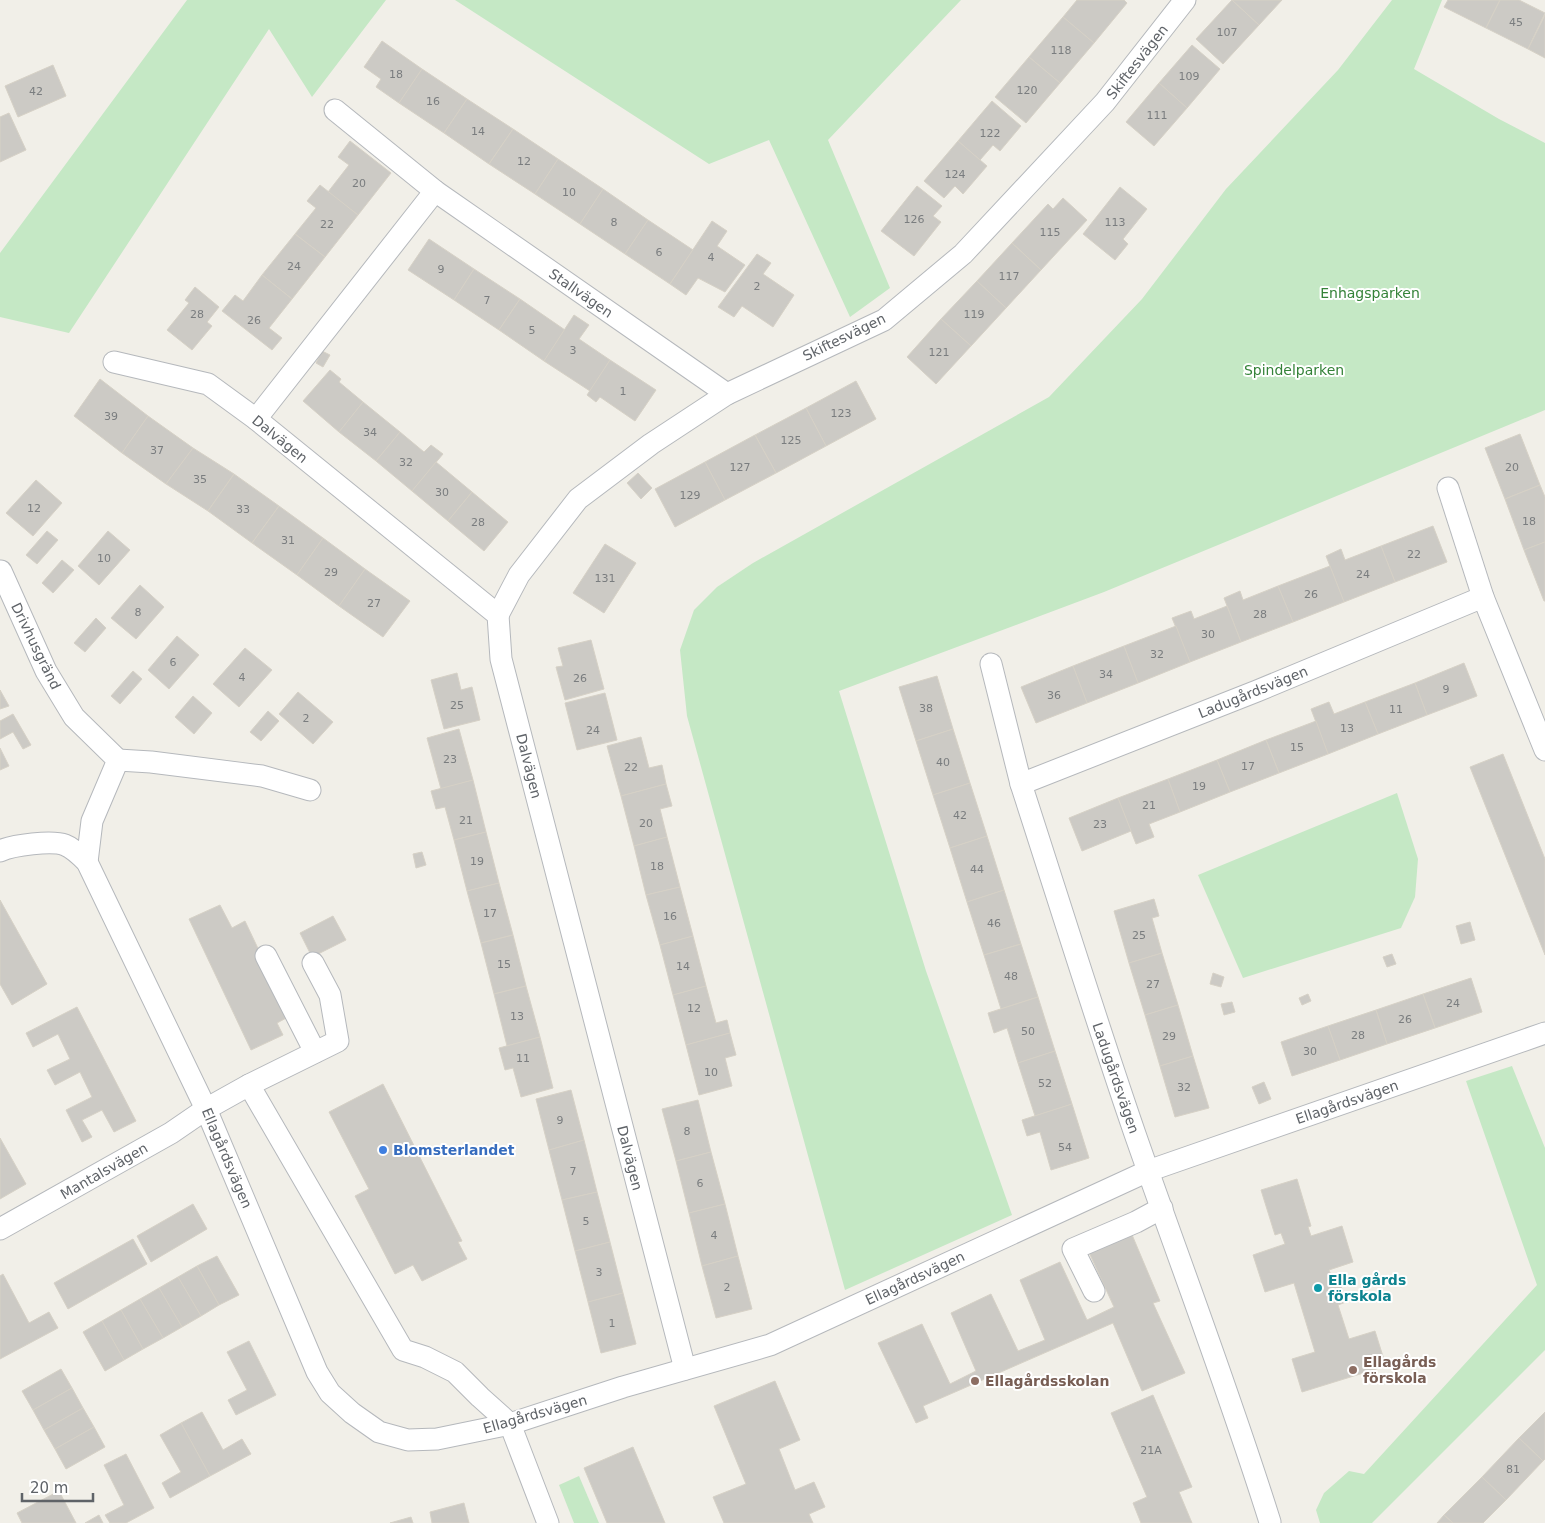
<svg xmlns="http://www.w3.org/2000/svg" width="1545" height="1523" viewBox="0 0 1545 1523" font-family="'DejaVu Sans',sans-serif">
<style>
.green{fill:#c5e8c5}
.building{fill:#cccac5;stroke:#d6d1c6}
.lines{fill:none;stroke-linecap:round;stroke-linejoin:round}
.street-casing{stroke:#b5b8bc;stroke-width:23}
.street{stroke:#fff;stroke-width:21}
.shop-dot{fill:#3f7fe0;stroke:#fff;stroke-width:2}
.culture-dot{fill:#0f9aa8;stroke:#fff;stroke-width:2}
.education-dot{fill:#8d6e63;stroke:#fff;stroke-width:2}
.labels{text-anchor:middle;stroke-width:4;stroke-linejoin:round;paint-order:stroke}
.number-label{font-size:11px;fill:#7a7d7f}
.street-label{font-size:14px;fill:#5f6368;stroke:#fff}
.park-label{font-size:14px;fill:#348238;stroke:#fff}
.shop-label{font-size:14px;font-weight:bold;fill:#366cbe;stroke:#fff;text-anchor:start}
.culture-label{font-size:14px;font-weight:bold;fill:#0d838f;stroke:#fff;text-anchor:start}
.education-label{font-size:14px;font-weight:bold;fill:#785e54;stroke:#fff;text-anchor:start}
</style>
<rect width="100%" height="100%" fill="#f1efe8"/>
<!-- green -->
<g class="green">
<polygon points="187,0 386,0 312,97 269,29 69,333 0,317 0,253"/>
<polygon points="455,0 961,0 828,140 890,288 850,317 769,140 709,164"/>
<polygon points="1392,0 1442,0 1414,69 1499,119 1545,143 1545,410 1104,592 839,691 926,971 1012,1215 845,1290 687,716 680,650 694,610 717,587 753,563 1049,397 1142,299 1226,189 1338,70"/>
<polygon points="1397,793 1418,859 1415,897 1401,928 1243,978 1198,875"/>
<polygon points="1512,1066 1545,1148 1545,1350 1372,1523 1320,1523 1316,1510 1324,1493 1349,1471 1364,1474 1537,1285 1466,1081"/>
<polygon points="579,1476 599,1523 574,1523 559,1485"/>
</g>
<!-- building -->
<g class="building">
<polygon points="1077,0 1124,0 1127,3 1094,43 1063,17"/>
<polygon points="1232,0 1259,25 1223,64 1196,39"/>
<polygon points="1232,0 1282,0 1259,25"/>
<polygon points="1448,0 1500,0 1486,28 1444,7"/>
<polygon points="1500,0 1519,0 1545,13 1528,49 1486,28"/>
<polygon points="1545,15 1545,58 1528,49"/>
<polygon points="1063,17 1094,43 1060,83 1029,57"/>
<polygon points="382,41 422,69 399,103 376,87 381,79 364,67"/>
<polygon points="1192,45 1220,69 1187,108 1159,83"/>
<polygon points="1029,57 1060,83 1026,123 995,97"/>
<polygon points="53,65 66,96 18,117 5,86"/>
<polygon points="422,69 467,99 444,133 399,103"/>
<polygon points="1159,83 1187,108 1154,146 1126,122"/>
<polygon points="467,99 513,129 489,164 444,133"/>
<polygon points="992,101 1021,126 1000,151 993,145 980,160 958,141"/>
<polygon points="9,113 26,150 0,162 0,117"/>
<polygon points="513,129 558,159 535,194 489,164"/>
<polygon points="350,141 391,173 358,215 328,192 349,165 338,157"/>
<polygon points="958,141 987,166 963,194 955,186 944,198 924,181"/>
<polygon points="558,159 603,189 580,224 535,194"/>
<polygon points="320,185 358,215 325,257 295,234 316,208 307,201"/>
<polygon points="917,186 942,206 933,216 941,222 914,256 881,231"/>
<polygon points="1120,187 1147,209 1123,239 1128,244 1115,260 1083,234"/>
<polygon points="603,189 648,220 625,254 580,224"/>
<polygon points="1063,198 1087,220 1041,270 1012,243 1048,204 1053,209"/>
<polygon points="648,220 693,250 670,284 625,254"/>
<polygon points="712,221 727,231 717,246 745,265 725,292 698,278 686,295 670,284"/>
<polygon points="295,234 325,257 292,299 262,275"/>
<polygon points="429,239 474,269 454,300 408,270"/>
<polygon points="1012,243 1041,270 1006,308 977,281"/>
<polygon points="757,254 771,263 763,274 794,295 773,327 742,306 734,317 718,307"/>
<polygon points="474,269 520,299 499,330 454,300"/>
<polygon points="262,275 292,299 269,328 282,338 272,350 222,311 235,295 243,301"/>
<polygon points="977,281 1006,308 971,346 941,319"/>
<polygon points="195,287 219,307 207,322 212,326 192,350 167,330 189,303 185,300"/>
<polygon points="520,299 565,330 544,361 499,330"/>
<polygon points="574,315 589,325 579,339 610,360 590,391 544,361"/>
<polygon points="941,319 971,346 936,384 907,357"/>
<polygon points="322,351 330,355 323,367 316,363"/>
<polygon points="610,360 656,390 635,421 600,397 596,402 587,395"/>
<polygon points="330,370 341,379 339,382 363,402 339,432 303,401"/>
<polygon points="100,379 148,416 122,453 74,416"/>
<polygon points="856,381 876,419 826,446 806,408"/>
<polygon points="363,402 400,432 376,461 339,432"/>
<polygon points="806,408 826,446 776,473 755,435"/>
<polygon points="148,416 193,448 166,484 122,453"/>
<polygon points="400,432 424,452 431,445 443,454 412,491 376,461"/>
<polygon points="1520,434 1540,485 1505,499 1485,448"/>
<polygon points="755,435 776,473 725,500 705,462"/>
<polygon points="193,448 234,474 208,511 166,484"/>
<polygon points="436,462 472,492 448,521 412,491"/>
<polygon points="705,462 725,500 675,527 655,489"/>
<polygon points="638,473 652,488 641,499 627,483"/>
<polygon points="234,474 279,506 252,543 208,511"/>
<polygon points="36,480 62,503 33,536 6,513"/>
<polygon points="1540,485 1545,497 1545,542 1524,550 1505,499"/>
<polygon points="472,492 508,522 484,551 448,521"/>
<polygon points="279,506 323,538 297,575 252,543"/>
<polygon points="1433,526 1447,562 1395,582 1381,546"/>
<polygon points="47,531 58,540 37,564 26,555"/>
<polygon points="108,531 130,550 99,585 78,566"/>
<polygon points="323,538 365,569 339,606 297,575"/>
<polygon points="1545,542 1545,601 1544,601 1524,550"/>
<polygon points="605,544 636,563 604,613 573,593"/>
<polygon points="1381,546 1395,582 1344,602 1326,556 1341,549 1345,560"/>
<polygon points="62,560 74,570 53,593 42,583"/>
<polygon points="1330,566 1344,602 1293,622 1278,586"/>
<polygon points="365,569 410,601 383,637 339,606"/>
<polygon points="140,585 164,607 136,639 111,618"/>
<polygon points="1278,586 1293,622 1241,642 1224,598 1240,591 1243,600"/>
<polygon points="1227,606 1241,642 1190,662 1172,618 1191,611 1194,619"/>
<polygon points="96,618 106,628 85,652 74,643"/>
<polygon points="1176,626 1190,662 1138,683 1124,646"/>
<polygon points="177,636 199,655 169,689 148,670"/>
<polygon points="591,640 604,689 565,700 556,667 563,666 558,648"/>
<polygon points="1124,646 1138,683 1087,703 1073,666"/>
<polygon points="245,648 272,670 239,707 213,684"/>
<polygon points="1464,663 1477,696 1427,715 1415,683"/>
<polygon points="1073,666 1087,703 1036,723 1021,687"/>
<polygon points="133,671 142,679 120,704 111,696"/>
<polygon points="457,673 461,690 472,687 480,720 444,729 431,680"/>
<polygon points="937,676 953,729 916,741 899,687"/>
<polygon points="1415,683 1427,715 1378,734 1365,702"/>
<polygon points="0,690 9,706 0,709"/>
<polygon points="298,692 333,722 313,744 279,714"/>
<polygon points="605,693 617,740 577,750 565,703"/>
<polygon points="193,696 212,713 194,734 175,717"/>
<polygon points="1329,702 1334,714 1365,702 1378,734 1328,754 1311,709"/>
<polygon points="268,711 279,721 261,741 250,732"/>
<polygon points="13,714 31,745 23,749 13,732 0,739 0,721"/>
<polygon points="1316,721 1328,754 1279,773 1266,740"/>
<polygon points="459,729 473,780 441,789 427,738"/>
<polygon points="953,729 970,783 933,795 916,741"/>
<polygon points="641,737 649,768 662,765 666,784 621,796 607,746"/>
<polygon points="1266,740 1279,773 1230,792 1217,760"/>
<polygon points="0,748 9,766 0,770"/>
<polygon points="1503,754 1545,859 1545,955 1470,767"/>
<polygon points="1217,760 1230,792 1180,812 1168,779"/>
<polygon points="1168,779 1180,812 1149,824 1154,837 1136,844 1118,798"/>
<polygon points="473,780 486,832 454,840 445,807 436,809 431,791"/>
<polygon points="970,783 987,836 950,848 933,795"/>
<polygon points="666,784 672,806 660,809 667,837 634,846 621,796"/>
<polygon points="1118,798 1131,831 1082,851 1069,818"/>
<polygon points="486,832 499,883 467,891 454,840"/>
<polygon points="987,836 1004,890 967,902 950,848"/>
<polygon points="667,837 680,887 646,895 634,846"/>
<polygon points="422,852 426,865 416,868 413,854"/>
<polygon points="499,883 513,935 481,943 467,891"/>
<polygon points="680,887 693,936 660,945 646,895"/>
<polygon points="1004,890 1021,944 984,955 967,902"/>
<polygon points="1154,899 1159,916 1152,918 1162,953 1129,963 1114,911"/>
<polygon points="0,900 47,984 12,1005 0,984"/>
<polygon points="220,905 232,928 245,921 290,1016 277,1023 283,1035 251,1050 189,919"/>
<polygon points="333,916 346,940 312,957 300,933"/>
<polygon points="1470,922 1475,940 1461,944 1456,926"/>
<polygon points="513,935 526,986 494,994 481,943"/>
<polygon points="693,936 706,986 673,995 660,945"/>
<polygon points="1021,944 1038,997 1001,1009 984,955"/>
<polygon points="1162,953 1178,1005 1145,1015 1129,963"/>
<polygon points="1392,954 1396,964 1387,967 1383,957"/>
<polygon points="1213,973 1224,977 1221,987 1210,984"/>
<polygon points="1471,978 1482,1012 1435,1028 1423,994"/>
<polygon points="526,986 540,1037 507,1046 494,994"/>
<polygon points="706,986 716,1023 727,1020 730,1033 686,1045 673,995"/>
<polygon points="1308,994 1311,1001 1302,1005 1299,998"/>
<polygon points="1423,994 1435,1028 1387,1044 1376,1010"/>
<polygon points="1038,997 1055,1051 1018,1063 1007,1028 994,1033 988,1013"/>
<polygon points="1232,1002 1235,1012 1224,1015 1221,1004"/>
<polygon points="1178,1005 1193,1056 1160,1066 1145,1015"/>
<polygon points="77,1007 136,1121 114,1132 102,1110 82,1120 92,1137 82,1142 66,1110 92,1097 80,1072 55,1085 47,1070 70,1059 58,1034 33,1047 26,1033"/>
<polygon points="1376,1010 1387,1044 1340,1060 1328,1026"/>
<polygon points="1328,1026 1340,1060 1292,1076 1281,1042"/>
<polygon points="730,1033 736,1055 725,1058 732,1086 699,1095 686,1045"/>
<polygon points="540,1037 553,1088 521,1097 513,1068 505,1070 499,1048"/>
<polygon points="1055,1051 1072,1104 1035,1116 1018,1063"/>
<polygon points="1193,1056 1209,1108 1175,1117 1160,1066"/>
<polygon points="1264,1082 1271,1099 1259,1104 1252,1087"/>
<polygon points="383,1084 462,1241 458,1242 467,1259 422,1281 413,1265 395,1274 355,1196 369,1189 329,1112"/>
<polygon points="571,1090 584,1140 549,1150 536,1099"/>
<polygon points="698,1100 711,1152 676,1161 662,1109"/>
<polygon points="1072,1104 1089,1158 1051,1170 1040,1132 1027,1136 1022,1120"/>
<polygon points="0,1138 26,1184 0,1199"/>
<polygon points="584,1140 597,1192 562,1200 549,1150"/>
<polygon points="711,1152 725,1204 689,1213 676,1161"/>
<polygon points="1297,1179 1311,1226 1308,1227 1311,1236 1342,1226 1353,1262 1329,1270 1332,1278 1338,1276 1346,1302 1338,1305 1349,1339 1375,1331 1386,1366 1302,1392 1292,1359 1315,1352 1294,1283 1265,1292 1253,1255 1285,1244 1281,1233 1275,1235 1261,1190"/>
<polygon points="597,1192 610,1242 575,1251 562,1200"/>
<polygon points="193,1204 207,1229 151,1262 137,1236"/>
<polygon points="725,1204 738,1256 702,1266 689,1213"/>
<polygon points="1130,1230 1160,1301 1153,1303 1185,1373 1142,1391 1113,1323 923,1406 928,1418 916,1423 878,1343 922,1324 950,1384 976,1371 951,1313 991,1294 1018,1351 1045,1340 1020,1280 1060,1262 1087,1320 1114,1307 1087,1248"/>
<polygon points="133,1239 147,1264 68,1309 54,1283"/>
<polygon points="610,1242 623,1293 588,1302 575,1251"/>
<polygon points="217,1256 239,1295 219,1305 197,1266"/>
<polygon points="738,1256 752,1309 716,1318 702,1266"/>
<polygon points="197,1266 219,1305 201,1316 178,1277"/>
<polygon points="3,1274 29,1323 49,1312 58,1328 0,1359 0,1276"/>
<polygon points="178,1277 201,1316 182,1327 159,1288"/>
<polygon points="159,1288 182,1327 163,1338 140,1299"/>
<polygon points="623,1293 636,1344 601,1353 588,1302"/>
<polygon points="140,1299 163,1338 143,1349 121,1310"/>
<polygon points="121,1310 143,1349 124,1360 102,1321"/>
<polygon points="102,1321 124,1360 105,1371 83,1332"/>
<polygon points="249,1341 276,1395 236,1415 228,1400 247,1390 227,1352"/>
<polygon points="61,1369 72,1388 33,1410 22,1391"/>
<polygon points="775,1381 800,1440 779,1449 795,1490 814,1482 825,1507 809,1514 813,1523 724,1523 713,1497 746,1484 714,1406"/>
<polygon points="72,1388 83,1408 44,1430 33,1410"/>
<polygon points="1153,1395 1192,1487 1179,1492 1192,1523 1141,1523 1133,1503 1147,1497 1111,1413"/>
<polygon points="83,1408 94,1427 55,1449 44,1430"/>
<polygon points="202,1412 223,1450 242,1439 251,1454 210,1476 181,1423"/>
<polygon points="1545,1412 1545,1459 1543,1461 1519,1438"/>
<polygon points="181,1423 210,1476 170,1498 162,1483 181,1472 160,1435"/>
<polygon points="94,1427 105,1447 66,1469 55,1449"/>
<polygon points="1519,1438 1543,1461 1506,1500 1482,1477"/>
<polygon points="633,1447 665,1523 607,1523 584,1468"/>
<polygon points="126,1454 154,1508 126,1523 110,1523 105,1515 124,1505 104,1465"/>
<polygon points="1482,1477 1506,1500 1483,1523 1453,1523 1444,1515"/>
<polygon points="59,1491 76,1523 22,1523 17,1513"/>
<polygon points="464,1503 469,1523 432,1523 430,1512"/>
<polygon points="99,1515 103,1523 85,1523"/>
<polygon points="1444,1515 1453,1523 1437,1523"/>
<polygon points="411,1517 413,1523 390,1523"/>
</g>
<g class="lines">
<defs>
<g id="street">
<polyline points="335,110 435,191"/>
<polyline points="114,362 208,384 256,419 498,615 501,659 685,1369"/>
<polyline points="256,419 435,191 727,394"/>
<polyline points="1448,488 1483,597"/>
<polyline points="1,571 46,671 74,717 118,760 92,821 87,862"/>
<polyline points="498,615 519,575 578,499 651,444 727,394 884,320 963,254 1105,102 1185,0"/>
<polyline points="991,664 1021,784"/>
<polyline points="118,760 151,762 262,776 310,790"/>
<path d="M0,851C13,845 52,840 65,845C73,848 81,856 87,862L206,1109L317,1372L330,1393L352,1413L379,1432L408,1440L437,1439L510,1424L623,1387L770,1345L1148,1171L1545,1033"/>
<polyline points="266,956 315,1052"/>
<polyline points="249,1085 403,1350 425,1357 455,1372 480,1397 510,1424 548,1523"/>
<polyline points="0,1229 171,1133 206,1109 249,1085 338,1041 330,995 313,963"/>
<polyline points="1094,1291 1073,1249 1136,1222 1162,1208"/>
<path d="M1270,1522C1229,1391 1180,1263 1135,1134C1095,1018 1059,901 1021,784L1257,691L1483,597L1545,750"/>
</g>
</defs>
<!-- street casing -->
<use href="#street" class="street-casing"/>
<!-- street -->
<use href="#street" class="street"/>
</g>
<!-- markers -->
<circle class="shop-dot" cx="383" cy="1150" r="5"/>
<circle class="culture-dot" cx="1318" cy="1288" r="5"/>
<g class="education-dot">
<circle cx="1353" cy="1370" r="5"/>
<circle cx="975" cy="1381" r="5"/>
</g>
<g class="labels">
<!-- number labels -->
<g class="number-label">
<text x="1516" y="26">45</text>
<text x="1227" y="36">107</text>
<text x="1061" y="54">118</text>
<text x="396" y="78">18</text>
<text x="1189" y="80">109</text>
<text x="1027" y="94">120</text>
<text x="36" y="95">42</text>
<text x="433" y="105">16</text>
<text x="1157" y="119">111</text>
<text x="478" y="135">14</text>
<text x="990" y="137">122</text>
<text x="524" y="165">12</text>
<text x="955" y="178">124</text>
<text x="359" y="187">20</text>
<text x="569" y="196">10</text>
<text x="914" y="223">126</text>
<text x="614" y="226">8</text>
<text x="1115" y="226">113</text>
<text x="327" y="228">22</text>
<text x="1050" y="236">115</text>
<text x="659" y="256">6</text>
<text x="711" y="261">4</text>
<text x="294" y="270">24</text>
<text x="441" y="273">9</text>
<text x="1009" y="280">117</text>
<text x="757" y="290">2</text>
<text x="487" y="304">7</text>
<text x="197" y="318">28</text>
<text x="974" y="318">119</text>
<text x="254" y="324">26</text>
<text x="532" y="334">5</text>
<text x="573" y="354">3</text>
<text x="939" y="356">121</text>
<text x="623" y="395">1</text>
<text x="841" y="417">123</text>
<text x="111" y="420">39</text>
<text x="370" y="436">34</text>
<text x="791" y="444">125</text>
<text x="157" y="454">37</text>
<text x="406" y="466">32</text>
<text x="740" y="471">127</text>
<text x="1512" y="471">20</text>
<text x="200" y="483">35</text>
<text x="442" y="496">30</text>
<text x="690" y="499">129</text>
<text x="34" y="512">12</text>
<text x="243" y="513">33</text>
<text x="1529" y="525">18</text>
<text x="478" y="526">28</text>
<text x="288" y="544">31</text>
<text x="1414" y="558">22</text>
<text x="104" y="562">10</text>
<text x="331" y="576">29</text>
<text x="1363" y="578">24</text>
<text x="605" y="582">131</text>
<text x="1311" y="598">26</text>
<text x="374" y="607">27</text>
<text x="138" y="616">8</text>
<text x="1260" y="618">28</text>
<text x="1208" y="638">30</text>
<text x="1157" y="658">32</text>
<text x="173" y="666">6</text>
<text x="1106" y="678">34</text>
<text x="242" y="681">4</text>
<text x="580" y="682">26</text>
<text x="1446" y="693">9</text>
<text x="1054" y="699">36</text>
<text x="457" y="709">25</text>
<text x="926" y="712">38</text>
<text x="1396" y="713">11</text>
<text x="306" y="722">2</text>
<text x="1347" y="732">13</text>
<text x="593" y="734">24</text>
<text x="1297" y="751">15</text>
<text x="450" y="763">23</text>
<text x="943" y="766">40</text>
<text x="1248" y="770">17</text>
<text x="631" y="771">22</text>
<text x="1199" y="790">19</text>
<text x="1149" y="809">21</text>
<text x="960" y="819">42</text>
<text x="466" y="824">21</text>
<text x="646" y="827">20</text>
<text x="1100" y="828">23</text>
<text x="477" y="865">19</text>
<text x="657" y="870">18</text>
<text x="977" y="873">44</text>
<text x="490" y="917">17</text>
<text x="670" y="920">16</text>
<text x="994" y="927">46</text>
<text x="1139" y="939">25</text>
<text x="504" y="968">15</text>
<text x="683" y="970">14</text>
<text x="1011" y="980">48</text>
<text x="1153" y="988">27</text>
<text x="1453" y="1007">24</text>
<text x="694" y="1012">12</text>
<text x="517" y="1020">13</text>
<text x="1405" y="1023">26</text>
<text x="1028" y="1035">50</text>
<text x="1358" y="1039">28</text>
<text x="1169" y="1040">29</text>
<text x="1310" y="1055">30</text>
<text x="523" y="1062">11</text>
<text x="711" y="1076">10</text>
<text x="1045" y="1087">52</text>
<text x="1184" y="1091">32</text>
<text x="560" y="1124">9</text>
<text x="687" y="1135">8</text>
<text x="1065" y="1151">54</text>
<text x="573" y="1175">7</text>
<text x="700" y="1187">6</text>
<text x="586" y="1225">5</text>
<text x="714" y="1239">4</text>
<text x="599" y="1276">3</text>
<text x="727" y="1291">2</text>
<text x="612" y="1327">1</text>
<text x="1151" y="1454">21A</text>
<text x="1513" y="1473">81</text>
</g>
<!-- street labels -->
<g class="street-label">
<text transform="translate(1137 62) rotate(-52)" y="5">Skiftesvägen</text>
<text transform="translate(581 293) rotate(35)" y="5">Stallvägen</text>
<text transform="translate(844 337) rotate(-26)" y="5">Skiftesvägen</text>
<text transform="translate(280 439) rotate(39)" y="5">Dalvägen</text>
<text transform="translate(36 646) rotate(64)" y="5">Drivhusgränd</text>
<text transform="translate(1253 692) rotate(-22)" y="5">Ladugårdsvägen</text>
<text transform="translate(529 766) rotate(76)" y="5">Dalvägen</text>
<text transform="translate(1116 1078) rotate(71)" y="5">Ladugårdsvägen</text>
<text transform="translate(1347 1102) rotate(-19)" y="5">Ellagårdsvägen</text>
<text transform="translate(227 1158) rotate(67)" y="5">Ellagårdsvägen</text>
<text transform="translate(630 1158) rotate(76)" y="5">Dalvägen</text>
<text transform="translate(104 1171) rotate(-30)" y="5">Mantalsvägen</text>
<text transform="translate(915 1278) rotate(-25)" y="5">Ellagårdsvägen</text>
<text transform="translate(535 1414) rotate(-16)" y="5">Ellagårdsvägen</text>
</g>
<!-- park labels -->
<g class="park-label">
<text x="1370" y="298">Enhagsparken</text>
<text x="1294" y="375">Spindelparken</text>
</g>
<!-- shop labels -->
<g class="shop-label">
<text x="393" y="1155">Blomsterlandet</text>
</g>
<!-- culture labels -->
<g class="culture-label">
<text x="1328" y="1285">Ella gårds<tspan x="1328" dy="16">förskola</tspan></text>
</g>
<!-- education labels -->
<g class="education-label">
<text x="1363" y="1367">Ellagårds<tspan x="1363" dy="16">förskola</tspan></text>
<text x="985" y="1386">Ellagårdsskolan</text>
</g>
</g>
<!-- scale -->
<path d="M22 1493v8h71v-8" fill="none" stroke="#5f6368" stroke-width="2.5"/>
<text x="30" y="1493" font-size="15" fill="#5f6368" stroke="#ffffff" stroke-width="4" paint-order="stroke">20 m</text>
</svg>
